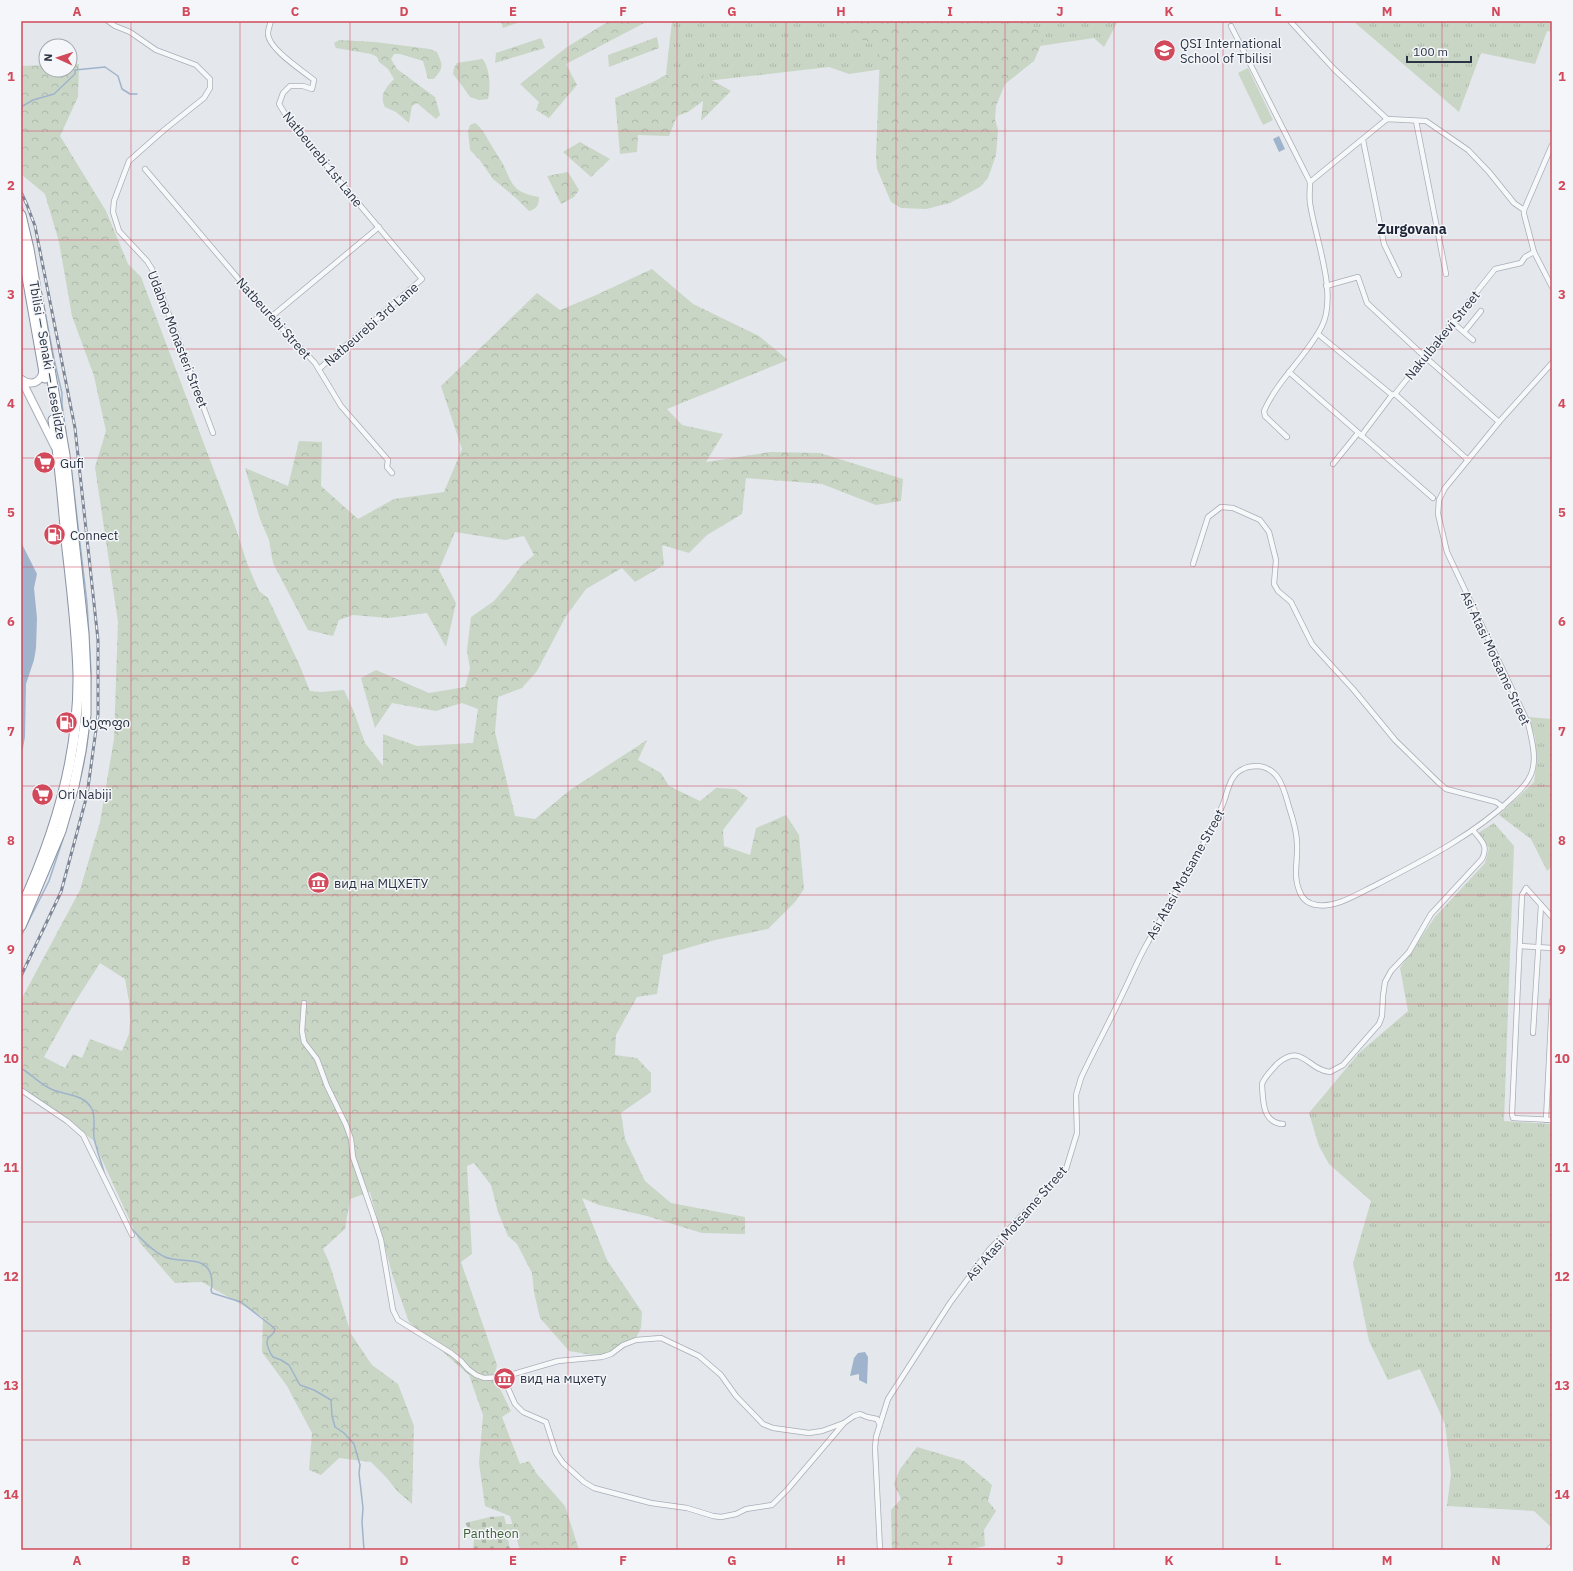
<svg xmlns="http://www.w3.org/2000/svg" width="1573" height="1571" viewBox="0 0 1573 1571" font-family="'IBM Plex Sans','Noto Sans Georgian',sans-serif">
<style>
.grass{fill:url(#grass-tufts)}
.forest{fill:url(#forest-crowns);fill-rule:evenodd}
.cemetery{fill:url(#cemetery-stones)}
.pitch{fill:#c9d6c5}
.water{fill:#9fb4cc}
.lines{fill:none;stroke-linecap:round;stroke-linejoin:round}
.stream{stroke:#9fb4cc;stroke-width:1.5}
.street-casing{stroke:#a9aeb7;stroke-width:6}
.secondary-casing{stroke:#a9aeb7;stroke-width:9}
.highway-casing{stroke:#8b94a3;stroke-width:11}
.street{stroke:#f7f8fa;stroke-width:4.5}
.secondary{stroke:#fff;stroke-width:7}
.highway{stroke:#fff;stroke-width:9}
.rail-casing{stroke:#7d8696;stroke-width:3}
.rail{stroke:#f4f6f9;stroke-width:1.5;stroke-dasharray:4.5;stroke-linecap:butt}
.grid{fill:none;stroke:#d1495b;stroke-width:1;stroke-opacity:0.55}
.labels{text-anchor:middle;stroke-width:3;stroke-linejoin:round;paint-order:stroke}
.poi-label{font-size:13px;fill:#2b3445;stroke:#f4f6f9;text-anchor:start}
.street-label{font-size:13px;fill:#2b3445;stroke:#f4f6f9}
.park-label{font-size:13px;fill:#3f6138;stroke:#f4f6f9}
.neighbourhood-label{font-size:14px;font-weight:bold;fill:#1d2536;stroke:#f4f6f9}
.neatline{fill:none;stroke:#d1495b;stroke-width:1.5}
.grid-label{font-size:13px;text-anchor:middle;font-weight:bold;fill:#d1495b}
</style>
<defs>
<pattern id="grass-tufts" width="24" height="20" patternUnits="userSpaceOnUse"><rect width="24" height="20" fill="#c9d6c5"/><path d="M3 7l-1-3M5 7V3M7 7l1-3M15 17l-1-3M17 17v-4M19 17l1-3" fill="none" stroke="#adb8ab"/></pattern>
<pattern id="forest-crowns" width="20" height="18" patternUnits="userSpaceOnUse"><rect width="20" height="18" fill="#c9d6c5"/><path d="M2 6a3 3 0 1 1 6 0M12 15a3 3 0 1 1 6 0" fill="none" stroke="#adb8ab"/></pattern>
<pattern id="cemetery-stones" width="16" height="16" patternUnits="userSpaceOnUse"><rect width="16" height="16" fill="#c9d6c5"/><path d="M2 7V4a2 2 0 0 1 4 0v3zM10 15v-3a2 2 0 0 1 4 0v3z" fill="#adb8ab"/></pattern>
</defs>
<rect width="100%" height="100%" fill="#e4e7ec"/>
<!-- grass -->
<g class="grass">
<polygon points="672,21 1118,21 1104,47 1094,38 849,74 829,67 706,81 666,74"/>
<polygon points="1353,21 1552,21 1552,32 1547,31 1535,64 1481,53 1459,112"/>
<polygon points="1528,717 1552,719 1552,866 1547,871 1531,839 1499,815 1534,782 1537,761 1535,737"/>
<polygon points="1494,823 1514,846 1504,1121 1552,1124 1552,1528 1534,1511 1447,1506 1451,1474 1445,1424 1420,1369 1388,1380 1369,1341 1353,1263 1371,1201 1329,1164 1319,1146 1309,1113 1359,1053 1408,1011 1400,968 1435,917 1485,863 1489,848 1478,833"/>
</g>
<!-- forest -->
<g class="forest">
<polygon points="501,21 522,21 503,28"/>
<polygon points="609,21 648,21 566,64 577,85 549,118 536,110 539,102 520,84 567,47"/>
<polygon points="834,21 1025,21 1037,29 1043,40 1034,61 1005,84 996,106 995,119 998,130 996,155 988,178 980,187 950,203 926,209 901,208 891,202 877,169 876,157 880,54 877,44 843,35"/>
<polygon points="657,37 659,48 609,67 608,55"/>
<polygon points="541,38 545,48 495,63 496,53"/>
<path d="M339,40L375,42L430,49L437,52C443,66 444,67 434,79H428L423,61L400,54H394L391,59L397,69L435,97L440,115L436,119L417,103L412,106L409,123L396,112L385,107C379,94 386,88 394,79L388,69L379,62L377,57L371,54L336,48L334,43Z"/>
<path d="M482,59C490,65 491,91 488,99L479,100L470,97L463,87L453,74L454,68L457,63Z"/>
<path d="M70,64H79L78,97L60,136L106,211L128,264L141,277L235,526L247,563L259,591L268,598L299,664L310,691L321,692L344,690L354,712L365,743L383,766V734L417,746L473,743L478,709L462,703L436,711L392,703L375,728L361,678L376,670L429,693L465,687L470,669L467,650L471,617L494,601L510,582L521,566L534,555L524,536L505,540L455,532L439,570L456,603L446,647L427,613L388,618L353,615L339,620L333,636L308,630L273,563L269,540L260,519L245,468L288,486L299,441L322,442L321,486L358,519L394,499L444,492L462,449L441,386L537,293L560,310L594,296L652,269L693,304L759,336L788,360L667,409L682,425L723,434L706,462L770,452L820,453L903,479L901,501L876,505L822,484L746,478L742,514L707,535L689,553L662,545L664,565L635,582L622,568L586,589L566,616L537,671L522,688L498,697L495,732L515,816L535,819L570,790L647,740L638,760L661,773L669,786L700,801L716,788L736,789L748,798L723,830L724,846L750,855L756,828L786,815L799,835L804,889L795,902L768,929L715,940L663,955L657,994L637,997L616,1035L615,1055L637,1058L651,1073V1092L621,1113L625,1139L645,1181L671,1203L745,1217V1234L702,1233L647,1216L599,1205L582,1198L607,1260L642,1312L641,1328L636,1338L623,1349L599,1356L569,1351L540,1318L534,1292L532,1273L517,1244L508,1236L498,1212L491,1185L474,1163L467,1166L472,1254L461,1262L497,1365L494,1377L511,1411L502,1417L520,1464L529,1461L537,1474L565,1506L579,1550H520L510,1516L485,1506L479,1463L483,1415L469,1375L409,1322L393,1277L370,1192L350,1199L345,1229L323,1249L329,1262L351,1334L372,1365L398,1384L414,1426L412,1504L398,1492L386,1477L371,1462L339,1458L321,1475L309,1470L312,1433L287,1386L262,1352L263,1317L202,1282L175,1283L140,1243L93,1140L21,1086V1000L80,890L100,822L114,739L118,622L95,467L106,431L94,376L72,316L59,242L45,194L21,174V66L46,65V70H70ZM100,963L125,979L129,1001L130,1020L129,1034L122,1051L90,1039L82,1058L73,1054L65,1068L44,1057L72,1007Z"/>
<polygon points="675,70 705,76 731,91 701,121 703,101 688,112 677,116 669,136 638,135 637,152 620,154 615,98 653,82"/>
<path d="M475,123C482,128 486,136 490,143C494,150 499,157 503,164C513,186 513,192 539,197C539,205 537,209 529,211L516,198L493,179L479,159L470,150L468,131L470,125Z"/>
<polygon points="580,142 610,159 591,177 563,152"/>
<polygon points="568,172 579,190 574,197 561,204 547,176"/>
<polygon points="917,1447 964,1461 992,1485 988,1501 996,1511 984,1530 985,1546 977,1548 976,1550 892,1550 891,1510 901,1499 894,1484 900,1469"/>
</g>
<!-- cemetery -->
<polygon class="cemetery" points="504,1516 506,1524 515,1524 518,1535 508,1539 510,1550 473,1550 474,1537 465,1523 490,1517"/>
<!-- pitch -->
<polygon class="pitch" points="1248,68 1273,120 1263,125 1238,73"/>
<!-- water -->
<g class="water">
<polygon points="1279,136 1285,149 1279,152 1273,139"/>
<polygon points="21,542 37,574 34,588 37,618 36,648 34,660 26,684 25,737 21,759"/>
<polygon points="865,1352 868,1357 867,1384 859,1380 859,1374 850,1376 854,1358 858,1353"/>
</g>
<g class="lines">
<!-- stream -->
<g class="stream">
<polyline points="21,107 33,100 54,94 75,74 75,70 105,67 118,76 122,89 130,94 137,94"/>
<polyline points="21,203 24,213"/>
<polyline points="26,218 33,245"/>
<polyline points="36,265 54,359 62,393 62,404 68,448"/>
<polyline points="70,458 87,603 91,672 90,709"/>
<path d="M69,818C79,788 86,760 89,728"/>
<polyline points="21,936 49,881 63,839"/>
<path d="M21,1068C32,1075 40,1084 51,1089C66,1096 83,1093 92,1109C96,1117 93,1129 94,1137C96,1150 102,1163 105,1176"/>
<path d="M132,1229C141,1239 152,1251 165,1257C180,1264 205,1254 211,1275C212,1281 213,1284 211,1290L212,1293L241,1302L273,1327L275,1329C274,1335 272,1334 269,1337C264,1342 270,1353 273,1357L281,1360L289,1365L300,1385L314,1390L331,1400L332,1416L335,1427L344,1433L354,1444L360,1465L359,1473L363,1508L362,1522L364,1550"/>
</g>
<defs>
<g id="street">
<polyline points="108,21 115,26 130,32 156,50 196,65 210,79 210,88 204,98 164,130 129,161 114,201 113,212 119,231 147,261 152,269 213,433"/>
<path d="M271,21C270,25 268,29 268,33C267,48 303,71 314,80L312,89L303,86H290L283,93L279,104L290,122L422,279L319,369"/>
<polyline points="1290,21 1334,69 1387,119"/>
<path d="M1231,26L1310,182C1310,189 1309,196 1310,203C1315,238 1338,293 1322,326C1307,356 1278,379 1264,411L1265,416L1287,437"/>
<polyline points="1416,121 1446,274"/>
<polyline points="1363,140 1384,244 1399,275"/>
<polyline points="1552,145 1524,210 1524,214 1534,252 1552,287"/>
<polyline points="145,169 271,317 315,363 341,406 388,460 387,467 392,473"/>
<polyline points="1310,182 1387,119 1426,121 1468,150 1489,172 1514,203 1524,210"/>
<polyline points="1326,286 1358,277 1367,303 1424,356 1499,422"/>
<polyline points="271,317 379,227"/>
<polyline points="1452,322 1473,340"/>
<polyline points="1464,332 1481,311"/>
<polyline points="1318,334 1392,395"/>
<polyline points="1289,372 1433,498"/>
<polyline points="1395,394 1468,460"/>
<polyline points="1361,436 1392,395 1395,394 1495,269 1521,263 1525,257 1534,252"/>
<polyline points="1333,464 1358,433"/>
<polyline points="1193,564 1208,517 1221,507 1233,508 1260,520 1269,532 1276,560 1274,584 1278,591 1291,602 1312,644 1320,653 1353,689 1395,740 1438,782 1446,789 1496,802 1503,807"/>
<polyline points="1552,917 1526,888 1522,895 1512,1114 1513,1118 1552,1120"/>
<polyline points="1520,946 1552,948"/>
<polyline points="304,1003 302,1031 304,1042 317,1059 327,1086 346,1125 351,1139 353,1157 373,1215 381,1240 393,1310 398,1320 451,1353 461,1361 468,1369 476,1375 484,1378 503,1377 558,1361 602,1357 611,1354 623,1345 636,1340 661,1338 699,1356 721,1375 736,1396 763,1424 773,1428 809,1433 822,1431 844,1423"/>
<polyline points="1533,1033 1541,905"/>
<polyline points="21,1090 67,1121 83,1135 132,1235"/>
<polyline points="1546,1120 1552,1001"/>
<path d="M1283,1124C1262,1123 1263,1100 1262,1084C1265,1076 1272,1070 1277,1064C1303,1042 1307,1070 1330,1072L1343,1065L1379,1024L1382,1016L1383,996L1385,982L1391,971L1409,952L1431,914L1482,859C1489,845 1481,841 1473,830"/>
<polyline points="503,1377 515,1404 523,1412 546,1422 556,1453 563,1463 584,1482 594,1488 651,1503 687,1508 713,1516 721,1517 736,1514 746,1509 772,1505 787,1490 844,1423 854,1416 860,1414 867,1417 877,1419 880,1425"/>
<path d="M880,1550L875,1448L876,1437L888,1399L950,1303L989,1250L1066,1169L1077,1133L1076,1095L1081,1078C1094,1050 1109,1023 1122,995C1131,977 1138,959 1148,942C1168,905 1190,868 1210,831C1215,823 1219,814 1223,804C1228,792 1229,775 1243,769C1248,766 1253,766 1259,766C1280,769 1284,790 1289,807C1293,819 1297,832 1297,844C1298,860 1293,876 1299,890C1302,899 1308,904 1317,905C1337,908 1359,893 1376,885C1422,861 1474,835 1511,799C1517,793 1524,787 1528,780C1539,764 1532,740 1528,723L1447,552L1438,514L1439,500L1445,488L1499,422L1552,363"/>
<polyline points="1548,1550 1552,1546"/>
</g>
<g id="secondary">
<polyline points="21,379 55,447"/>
<path d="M22,380C31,386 41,383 43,371"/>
</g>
<g id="highway">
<polyline points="21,215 29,249 65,455 84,634 86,678 86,715 81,751 74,786 61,831 21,926"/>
<polyline points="21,243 45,378"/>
<path d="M21,908C55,835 79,757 78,675C77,633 72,591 67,549C63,506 60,462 53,420"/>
</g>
</defs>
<!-- street casing -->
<use href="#street" class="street-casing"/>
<!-- secondary casing -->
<use href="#secondary" class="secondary-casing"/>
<!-- highway casing -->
<use href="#highway" class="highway-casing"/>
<!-- street -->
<use href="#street" class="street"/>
<!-- secondary -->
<use href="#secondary" class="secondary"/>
<!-- highway -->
<use href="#highway" class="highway"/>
<defs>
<polyline id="rail" points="21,192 27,205 35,226 75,428 98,640 98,715 87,795 61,892 21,976"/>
</defs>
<!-- rail casing -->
<use href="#rail" class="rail-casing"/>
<!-- rail -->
<use href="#rail" class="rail"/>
</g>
<!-- grid -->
<path class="grid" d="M131,21V1550M240,21V1550M350,21V1550M459,21V1550M568,21V1550M677,21V1550M786,21V1550M896,21V1550M1005,21V1550M1114,21V1550M1223,21V1550M1333,21V1550M1442,21V1550M21,131H1552M21,240H1552M21,349H1552M21,458H1552M21,567H1552M21,676H1552M21,786H1552M21,895H1552M21,1004H1552M21,1113H1552M21,1222H1552M21,1331H1552M21,1440H1552"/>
<!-- icons -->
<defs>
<symbol id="school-disc" viewBox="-11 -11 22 22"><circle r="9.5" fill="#d1495b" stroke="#f4f6f9"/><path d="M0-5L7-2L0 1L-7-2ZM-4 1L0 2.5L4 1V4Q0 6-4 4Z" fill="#fff"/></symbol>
<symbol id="supermarket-disc" viewBox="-11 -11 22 22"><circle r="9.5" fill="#d1495b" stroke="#f4f6f9"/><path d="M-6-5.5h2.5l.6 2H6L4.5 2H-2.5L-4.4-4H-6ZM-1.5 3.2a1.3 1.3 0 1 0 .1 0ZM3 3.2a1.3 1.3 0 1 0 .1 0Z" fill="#fff"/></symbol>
<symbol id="fuel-disc" viewBox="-11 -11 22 22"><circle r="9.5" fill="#d1495b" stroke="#f4f6f9"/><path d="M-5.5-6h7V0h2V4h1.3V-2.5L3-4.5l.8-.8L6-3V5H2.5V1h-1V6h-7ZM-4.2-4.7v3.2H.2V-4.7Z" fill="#fff"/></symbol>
<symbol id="museum-disc" viewBox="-11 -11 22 22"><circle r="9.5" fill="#d1495b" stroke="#f4f6f9"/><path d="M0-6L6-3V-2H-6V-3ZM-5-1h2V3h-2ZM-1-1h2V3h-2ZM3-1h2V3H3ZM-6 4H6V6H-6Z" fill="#fff"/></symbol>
</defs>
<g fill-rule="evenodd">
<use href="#school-disc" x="1152" y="38" width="25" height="25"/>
<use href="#supermarket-disc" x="32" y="450" width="25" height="25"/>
<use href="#fuel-disc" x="42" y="522" width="25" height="25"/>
<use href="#fuel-disc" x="54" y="710" width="25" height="25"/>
<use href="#supermarket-disc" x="30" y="782" width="25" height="25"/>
<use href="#museum-disc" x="306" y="870" width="25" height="25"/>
<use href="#museum-disc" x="492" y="1366" width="25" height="25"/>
</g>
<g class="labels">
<!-- poi labels -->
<g class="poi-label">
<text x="1180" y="48">QSI International<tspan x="1180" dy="15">School of Tbilisi</tspan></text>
<text x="60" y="468">Gufi</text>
<text x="70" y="540">Connect</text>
<text x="82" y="727">სელფი</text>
<text x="58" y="799">Ori Nabiji</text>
<text x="334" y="888">вид на МЦХЕТУ</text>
<text x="520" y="1383">вид на мцхету</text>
</g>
<!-- street labels -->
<g class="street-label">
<text transform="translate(323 159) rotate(51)" y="5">Natbeurebi 1st Lane</text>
<text transform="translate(274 318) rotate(48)" y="5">Natbeurebi Street</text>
<text transform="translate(371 324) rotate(-41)" y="5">Natbeurebi 3rd Lane</text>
<text transform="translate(1442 335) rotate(-51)" y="5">Nakulbakevi Street</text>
<text transform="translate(178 339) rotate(69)" y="5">Udabno Monasteri Street</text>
<text transform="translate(48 360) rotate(80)" y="5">Tbilisi — Senaki — Leselidze</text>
<text transform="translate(1496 658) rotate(65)" y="5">Asi Atasi Motsame Street</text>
<text transform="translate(1185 874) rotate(-61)" y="5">Asi Atasi Motsame Street</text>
<text transform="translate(1016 1223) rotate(-49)" y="5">Asi Atasi Motsame Street</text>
</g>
<!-- park labels -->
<g class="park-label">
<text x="491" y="1538">Pantheon</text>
</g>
<!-- neighbourhood labels -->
<g class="neighbourhood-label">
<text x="1412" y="234">Zurgovana</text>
</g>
</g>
<!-- border -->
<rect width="1573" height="1571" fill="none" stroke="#f4f6f9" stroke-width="44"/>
<!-- north arrow -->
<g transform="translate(58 58) rotate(273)"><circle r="19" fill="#f4f6f9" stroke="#a4a8b1"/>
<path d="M0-3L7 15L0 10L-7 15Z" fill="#d1495b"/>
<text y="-6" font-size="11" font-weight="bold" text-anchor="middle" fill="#2b3445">N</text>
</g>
<!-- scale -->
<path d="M1407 56v6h64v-6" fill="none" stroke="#2b3445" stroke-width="2"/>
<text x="1413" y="56" font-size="12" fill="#2b3445" stroke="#f4f6f9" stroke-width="3" paint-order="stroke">100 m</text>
<rect x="22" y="22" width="1529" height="1527" class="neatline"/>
<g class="grid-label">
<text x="77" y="16">A</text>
<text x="186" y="16">B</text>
<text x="295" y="16">C</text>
<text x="404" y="16">D</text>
<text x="513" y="16">E</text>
<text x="623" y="16">F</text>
<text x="732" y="16">G</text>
<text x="841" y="16">H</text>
<text x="950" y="16">I</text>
<text x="1060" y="16">J</text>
<text x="1169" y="16">K</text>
<text x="1278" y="16">L</text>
<text x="1387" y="16">M</text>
<text x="1496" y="16">N</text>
<text x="11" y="81">1</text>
<text x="1562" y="81">1</text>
<text x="11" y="190">2</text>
<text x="1562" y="190">2</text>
<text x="11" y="299">3</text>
<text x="1562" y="299">3</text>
<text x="11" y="408">4</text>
<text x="1562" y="408">4</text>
<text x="11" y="517">5</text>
<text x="1562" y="517">5</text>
<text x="11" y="626">6</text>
<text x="1562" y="626">6</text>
<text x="11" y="736">7</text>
<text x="1562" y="736">7</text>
<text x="11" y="845">8</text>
<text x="1562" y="845">8</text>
<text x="11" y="954">9</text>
<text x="1562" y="954">9</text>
<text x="11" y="1063">10</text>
<text x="1562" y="1063">10</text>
<text x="11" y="1172">11</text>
<text x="1562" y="1172">11</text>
<text x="11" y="1281">12</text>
<text x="1562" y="1281">12</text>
<text x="11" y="1390">13</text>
<text x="1562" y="1390">13</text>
<text x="11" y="1499">14</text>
<text x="1562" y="1499">14</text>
<text x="77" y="1565">A</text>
<text x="186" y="1565">B</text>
<text x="295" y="1565">C</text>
<text x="404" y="1565">D</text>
<text x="513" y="1565">E</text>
<text x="623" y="1565">F</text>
<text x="732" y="1565">G</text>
<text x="841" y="1565">H</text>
<text x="950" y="1565">I</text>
<text x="1060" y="1565">J</text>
<text x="1169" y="1565">K</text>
<text x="1278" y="1565">L</text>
<text x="1387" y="1565">M</text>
<text x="1496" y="1565">N</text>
</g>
</svg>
